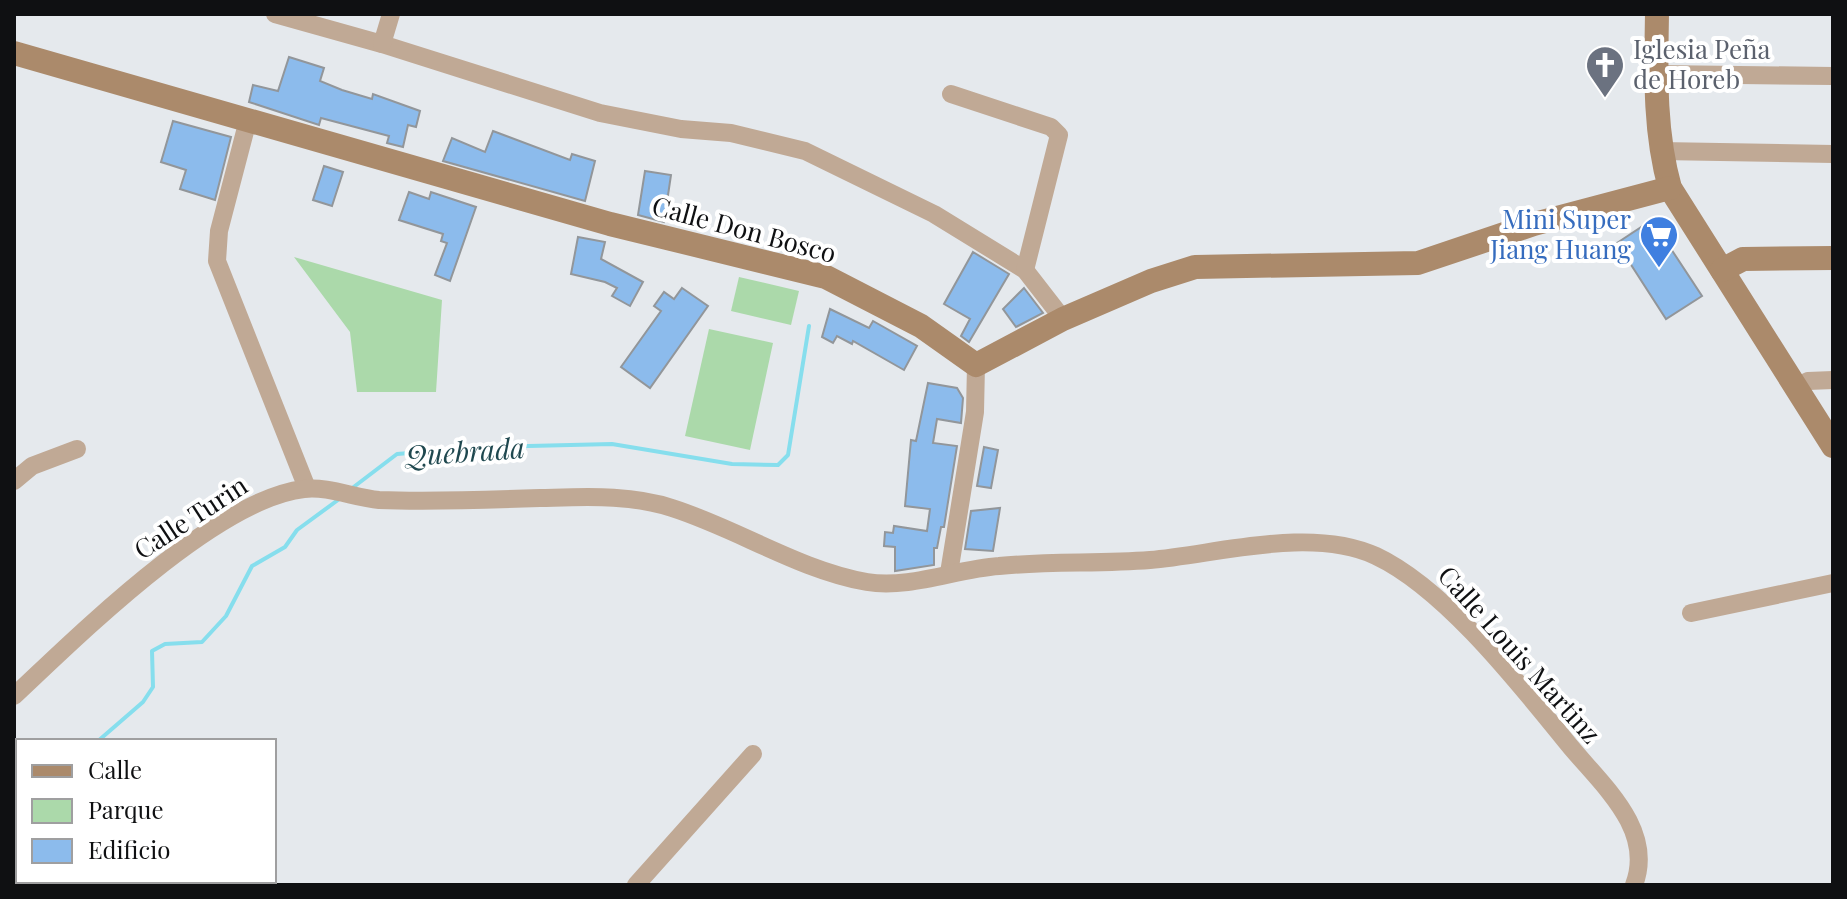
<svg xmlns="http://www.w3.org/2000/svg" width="1847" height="899" viewBox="0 0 1847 899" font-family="'Playfair Display',serif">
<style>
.green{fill:#abd9aa}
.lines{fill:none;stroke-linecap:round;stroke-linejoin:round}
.stream{stroke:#86deed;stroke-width:4}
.building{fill:#8cbbec;stroke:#92969a;stroke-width:2}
.street{stroke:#c0a995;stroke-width:18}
.secondary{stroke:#ab8a6b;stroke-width:24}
.labels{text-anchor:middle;stroke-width:8;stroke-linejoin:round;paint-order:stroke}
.worship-label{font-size:26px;fill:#5b616d;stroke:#fff;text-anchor:start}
.shop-label{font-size:26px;fill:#366cbe;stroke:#fff;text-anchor:end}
.street-label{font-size:26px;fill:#0f1012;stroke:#fff}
.water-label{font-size:28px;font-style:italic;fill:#1f484f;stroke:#fff}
</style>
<rect width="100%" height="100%" fill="#e5e9ed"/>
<!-- green -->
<g class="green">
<polygon points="294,257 442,300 436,392 357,392 350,332"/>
<polygon points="739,277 799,291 791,325 731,311"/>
<polygon points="709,329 773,343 750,450 685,436"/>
</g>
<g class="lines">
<!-- stream -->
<g class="stream">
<polyline points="351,489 397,454 484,447 612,444 732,464 778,465 788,455 809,326"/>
<polyline points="98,741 143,702 153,687 152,651 165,644 202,642 226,616 252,566 285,547 297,530 342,497"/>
<polyline points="14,835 18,831"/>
</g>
</g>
<!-- building -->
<g class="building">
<polygon points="289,57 324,68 320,81 342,90 372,99 373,94 420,111 416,127 408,125 403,147 387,143 389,136 321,118 319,125 249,102 253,85 278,91"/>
<polygon points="173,121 231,137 215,200 180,189 186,170 161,162"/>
<polygon points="493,131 570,160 572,154 595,161 585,201 443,161 452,138 485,152"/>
<polygon points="324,166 343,172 332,206 313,200"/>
<polygon points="645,171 671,175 664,222 638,215"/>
<polygon points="409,192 429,199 431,192 476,207 450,281 435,275 447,243 441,241 443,234 399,220"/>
<polygon points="1652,220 1702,296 1666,319 1617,243"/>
<polygon points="578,237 605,242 601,259 643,282 630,306 612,296 617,288 605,282 571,274"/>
<polygon points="973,252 1009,274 969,342 961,336 970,319 944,304"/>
<polygon points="682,288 708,306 650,388 621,367 661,311 654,306 664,292 674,299"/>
<polygon points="1024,288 1043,313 1016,327 1003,309"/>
<polygon points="830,309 869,328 873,321 917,346 904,370 853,341 852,344 837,336 833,343 822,337"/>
<polygon points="928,383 957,388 963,398 961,423 937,419 933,443 957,446 944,527 941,527 937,548 934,548 934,565 895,571 895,547 884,546 885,532 893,533 894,526 927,531 930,509 905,506 911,440 916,441"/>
<polygon points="984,447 998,450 991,488 977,486"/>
<polygon points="1000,508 993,551 965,549 971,511"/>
</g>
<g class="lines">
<!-- street -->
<g class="street">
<polyline points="275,14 382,44 600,113 681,129 731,133 805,151 934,214 1025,270 1063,319"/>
<polyline points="382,44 391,14"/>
<polyline points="1657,74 1833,76"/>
<polyline points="951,94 1051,127 1059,135 1025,270"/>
<polyline points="248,120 219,231 217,261 307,488"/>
<polyline points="1660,151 1833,154"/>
<polyline points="1796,387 1808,381 1833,380"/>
<polyline points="14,481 32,466 77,449"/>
<polyline points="949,573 975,412 976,365"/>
<polyline points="1691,613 1833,583"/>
<path d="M14,696C79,635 216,499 304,489C328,486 355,498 379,500C432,502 487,500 540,498C584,497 630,494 672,508C738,529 799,570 867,582C910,589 956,569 999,566C1049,561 1100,564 1150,560C1218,554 1311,526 1376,556C1444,588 1517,681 1565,740C1598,782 1656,827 1634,885"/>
<polyline points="636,885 753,754"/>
</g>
<!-- secondary -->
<g class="secondary">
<path d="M1657,14C1656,73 1654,131 1670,188L1833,446"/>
<polyline points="14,53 610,224 826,277 921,326 976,365 1063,319 1151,281 1195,267 1418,263 1534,224 1670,188"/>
<polyline points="1722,270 1743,259 1833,258"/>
</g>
</g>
<!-- icons -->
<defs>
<symbol id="church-pin" viewBox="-11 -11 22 30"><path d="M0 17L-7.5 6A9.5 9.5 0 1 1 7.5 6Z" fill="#6b7280" stroke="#fff"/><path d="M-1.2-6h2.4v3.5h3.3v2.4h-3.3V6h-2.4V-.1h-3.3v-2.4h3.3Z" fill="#fff"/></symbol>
<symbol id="supermarket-pin" viewBox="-11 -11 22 30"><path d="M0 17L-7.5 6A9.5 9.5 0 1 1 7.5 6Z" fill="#3f7fe0" stroke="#fff"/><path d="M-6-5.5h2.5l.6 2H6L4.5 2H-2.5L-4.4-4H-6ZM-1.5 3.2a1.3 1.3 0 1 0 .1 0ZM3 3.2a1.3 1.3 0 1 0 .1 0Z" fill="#fff"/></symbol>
</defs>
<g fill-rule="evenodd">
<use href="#church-pin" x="1583" y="43" width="44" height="60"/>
<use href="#supermarket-pin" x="1637" y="213" width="44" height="60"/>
</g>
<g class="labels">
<!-- worship labels -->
<g class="worship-label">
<text x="1633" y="59">Iglesia Peña<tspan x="1633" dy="30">de Horeb</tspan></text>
</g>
<!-- shop labels -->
<g class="shop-label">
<text x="1631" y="229">Mini Super<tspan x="1631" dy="30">Jiang Huang</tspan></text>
</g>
<!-- street labels -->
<g class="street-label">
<text transform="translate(744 230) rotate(15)" y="9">Calle Don Bosco</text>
<text transform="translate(191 518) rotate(-33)" y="9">Calle Turin</text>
<text transform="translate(1519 655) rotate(48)" y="9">Calle Louis Martinz</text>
</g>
<!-- water labels -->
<g class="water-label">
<text transform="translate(465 452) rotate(-4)" y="10">Quebrada</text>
</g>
</g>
<!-- border -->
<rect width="1847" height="899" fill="none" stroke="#0f1012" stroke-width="32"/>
<!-- legend -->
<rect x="16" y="739" width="260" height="144" fill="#ffffff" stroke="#9f9fa0" stroke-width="2"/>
<rect x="32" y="765" width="40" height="12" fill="#ab8a6b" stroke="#9f9fa0" stroke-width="2"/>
<text x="88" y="779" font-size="24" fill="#0f1012">Calle</text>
<rect x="32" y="799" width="40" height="24" fill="#abd9aa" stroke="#9f9fa0" stroke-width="2"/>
<text x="88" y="819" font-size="24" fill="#0f1012">Parque</text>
<rect x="32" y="839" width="40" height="24" fill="#8cbbec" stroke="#9f9fa0" stroke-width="2"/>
<text x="88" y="859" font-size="24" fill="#0f1012">Edificio</text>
</svg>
